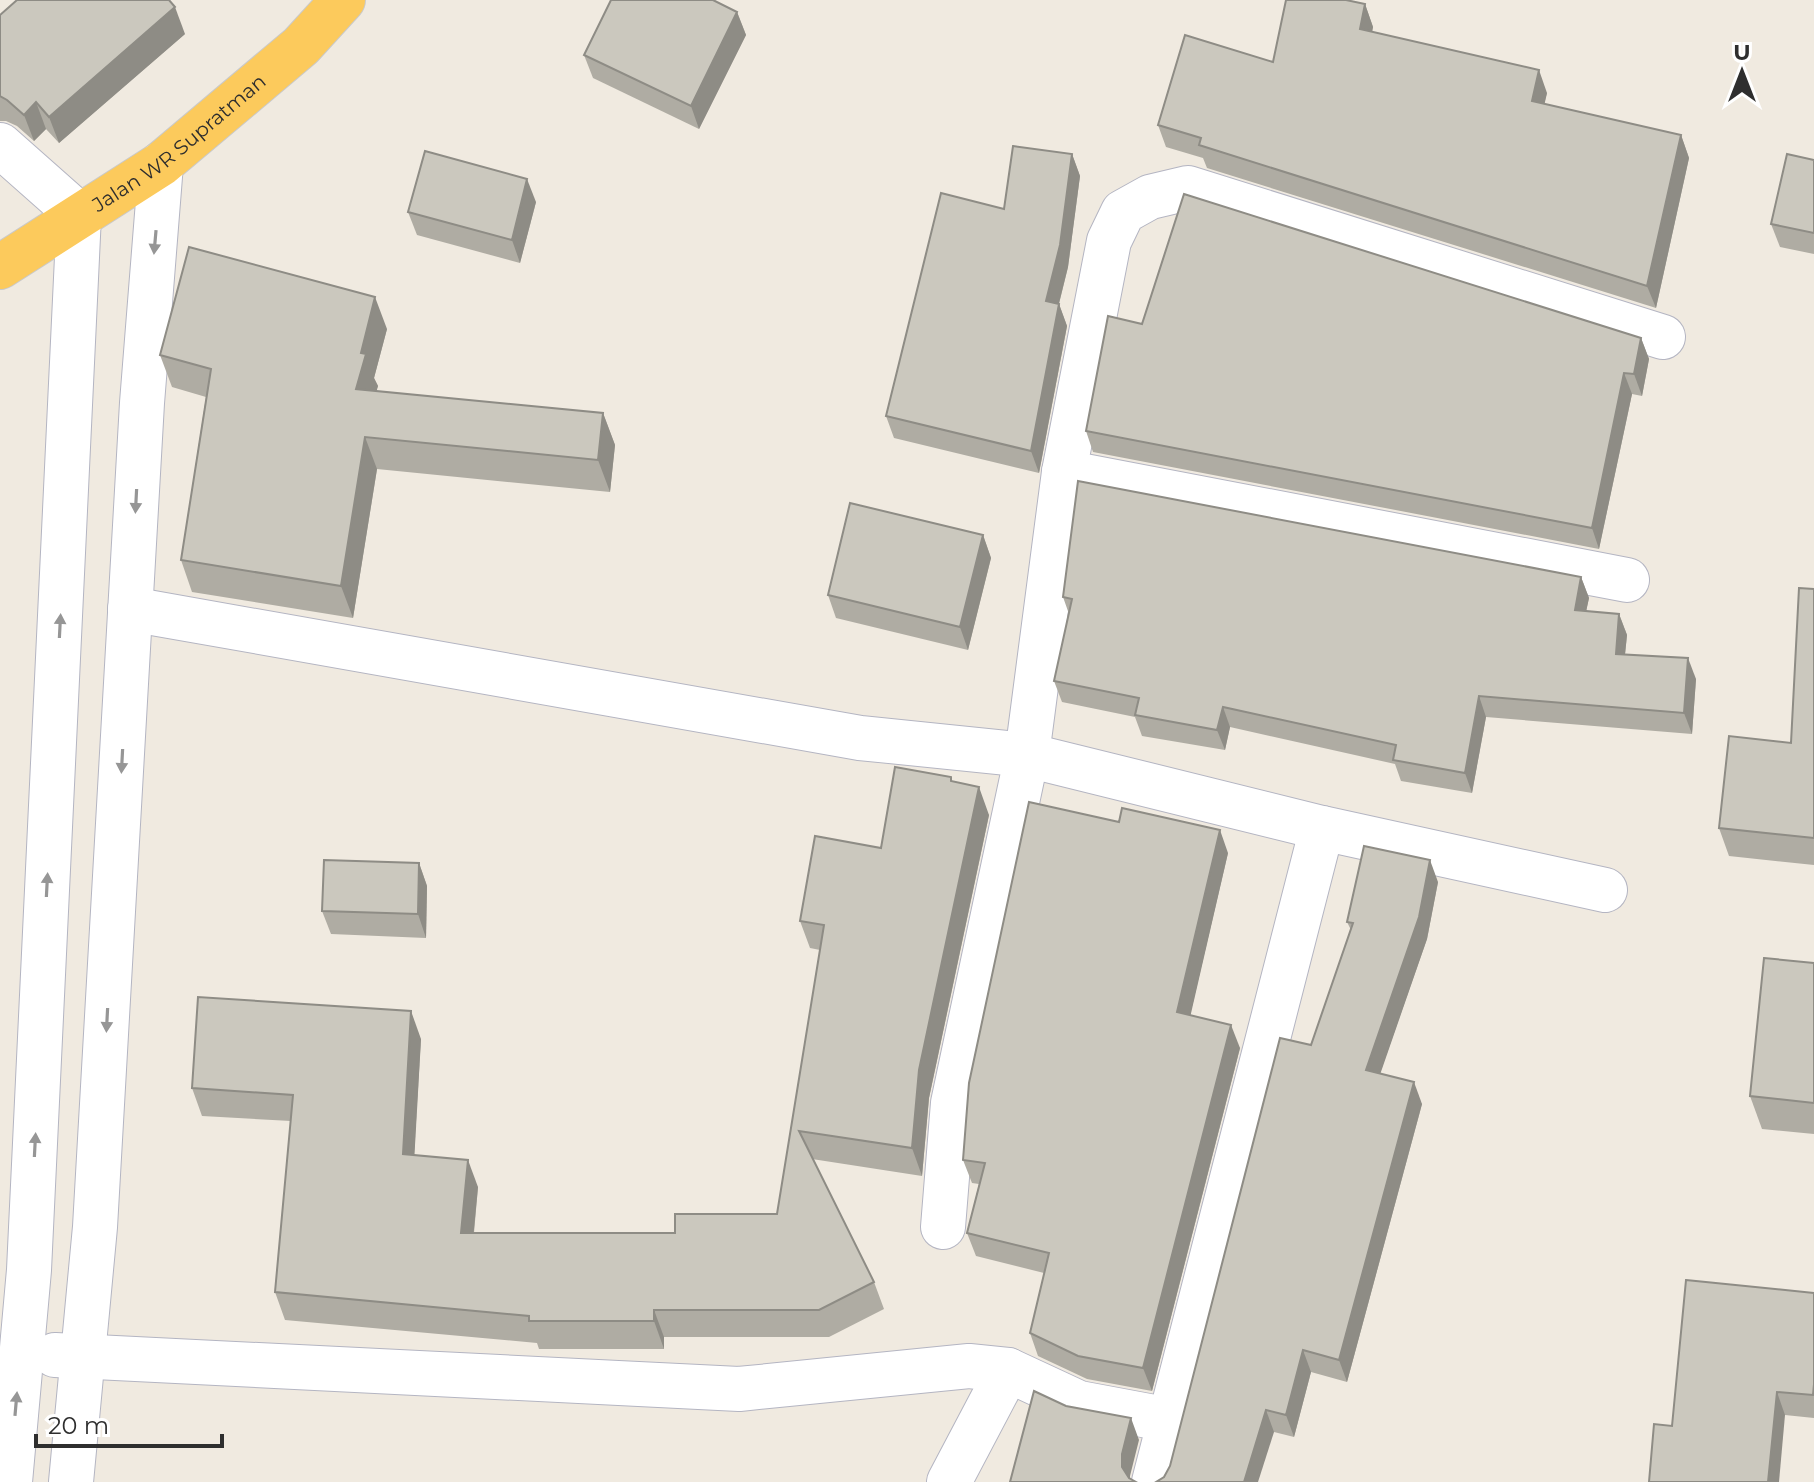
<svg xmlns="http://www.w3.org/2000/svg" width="1814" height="1482" viewBox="0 0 1814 1482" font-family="Montserrat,sans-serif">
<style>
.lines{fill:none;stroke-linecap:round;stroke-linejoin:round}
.minor-casing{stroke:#b4b5c2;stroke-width:46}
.trunk-casing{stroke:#c9c9c9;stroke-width:46}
.minor{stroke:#fff;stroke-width:44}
.trunk{stroke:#fcca5c;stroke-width:44}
.wall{fill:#afaca3}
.shaded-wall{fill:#8e8c85}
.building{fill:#cbc8be;stroke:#8e8c85;stroke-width:2}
.oneway{fill:#969696}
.labels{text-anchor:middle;stroke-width:7;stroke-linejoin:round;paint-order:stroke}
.street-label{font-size:20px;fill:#2e2e2e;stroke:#fff}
</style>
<rect width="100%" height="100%" fill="#f0eae0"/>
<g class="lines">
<defs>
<g id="minor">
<polyline points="0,145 79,215 29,1270 10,1482"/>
<polyline points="1064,472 1627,580"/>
<polyline points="130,609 860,738 1027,755 1322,828 1605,890"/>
<polyline points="943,1227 953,1103 1027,755 1064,472 1109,241 1123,212 1150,197 1188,188 1663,337"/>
<polyline points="55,1355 739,1389 969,1366 1008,1370 1079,1403 1170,1420"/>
<polyline points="71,1482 95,1227 142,403 161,164"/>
<polyline points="949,1482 1008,1370"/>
<polyline points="1154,1482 1322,828"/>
</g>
<g id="trunk">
<path id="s1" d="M0,267L161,164L301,46L343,0"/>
</g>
</defs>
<!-- minor casing -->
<use href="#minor" class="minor-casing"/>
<!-- trunk casing -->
<use href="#trunk" class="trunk-casing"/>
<!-- minor -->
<use href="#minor" class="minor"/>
<!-- trunk -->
<use href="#trunk" class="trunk"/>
</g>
<!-- wall -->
<g class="wall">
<polygon points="1365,4 1373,27 1372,32 1547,93 1544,104 1681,135 1689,158 1656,308 1207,168 1203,158 1166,147 1158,125 1273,62"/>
<polygon points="737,12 746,35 699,129 593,78 584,55"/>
<polygon points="0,15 185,34 59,143 46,129 34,141 17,126 6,121 0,121"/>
<polygon points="1072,154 1080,176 1068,267 1059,304 1067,326 1039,473 894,438 886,416"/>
<polygon points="1814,160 1814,254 1780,247 1771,224"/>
<polygon points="536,202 520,263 417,235 408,212"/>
<polygon points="1142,324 1641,338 1649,359 1642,396 1632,394 1599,549 1093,452 1086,431"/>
<polygon points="387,329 374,378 378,386 376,391 603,413 615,445 610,492 377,469 353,618 192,592 181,560 206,397 172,387 160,355"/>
<polygon points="983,535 991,558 968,650 836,618 828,595"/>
<polygon points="1581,577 1589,598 1586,611 1619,614 1627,635 1625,654 1696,679 1692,734 1486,717 1472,793 1401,781 1395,764 1230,727 1225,750 1142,736 1135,717 1062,702 1054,681 1069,614 1063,597"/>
<polygon points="1814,589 1814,865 1729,856 1719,828 1791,743"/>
<polygon points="953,782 989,815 929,1098 922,1176 812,1159 874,1282 884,1309 829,1337 664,1337 664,1349 539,1349 537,1343 285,1320 275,1292 291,1121 202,1116 192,1088 421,1039 414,1155 478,1187 474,1233 675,1233 777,1214 820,950 810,948 800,921"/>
<polygon points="1119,822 1228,853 1190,1015 1240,1048 1152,1391 1087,1379 1038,1356 1030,1333 1044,1273 976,1256 967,1233 979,1184 972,1183 963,1160"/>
<polygon points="419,863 427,886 426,938 331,934 322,911"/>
<polygon points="1438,882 1427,939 1380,1073 1422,1104 1347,1382 1311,1372 1294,1437 1274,1432 1164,1477 1170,1466 1311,1045 1351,930 1347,922"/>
<polygon points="1814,963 1814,1134 1762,1129 1750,1096"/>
<polygon points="1814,1293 1814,1418 1785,1415 1672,1426"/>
</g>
<!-- shaded-wall -->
<g class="shaded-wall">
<polygon points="1365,4 1373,27 1368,51 1360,29"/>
<polygon points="175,7 185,34 59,143 49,117"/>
<polygon points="737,12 746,35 699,129 691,106"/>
<polygon points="1539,70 1547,93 1540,124 1532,101"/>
<polygon points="36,102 46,129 34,141 24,115"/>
<polygon points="1681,135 1689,158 1656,308 1647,286"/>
<polygon points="1072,154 1080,176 1068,267 1054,323 1046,301"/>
<polygon points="527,179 536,202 520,263 512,240"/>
<polygon points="375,297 387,329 374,378 378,386 368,421 356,389 361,353"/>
<polygon points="1059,304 1067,326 1039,473 1031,451"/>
<polygon points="1641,338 1649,359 1642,396 1634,374"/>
<polygon points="1624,373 1632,394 1599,549 1592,528"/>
<polygon points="603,413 615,445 610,492 598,460"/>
<polygon points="365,437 377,469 353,618 341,586"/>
<polygon points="983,535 991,558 968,650 960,627"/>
<polygon points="1581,577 1589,598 1582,631 1575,610"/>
<polygon points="1619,614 1627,635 1623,674 1616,654"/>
<polygon points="1688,658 1696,679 1692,734 1684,713"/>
<polygon points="1479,696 1486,717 1472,793 1465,773"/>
<polygon points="1223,707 1230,727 1225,750 1217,730"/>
<polygon points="979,787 989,815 929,1098 922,1176 912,1148 919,1070"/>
<polygon points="1220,830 1228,853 1186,1035 1177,1012"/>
<polygon points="1430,860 1438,882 1427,939 1374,1092 1366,1070"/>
<polygon points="419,863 427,886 426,938 418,914"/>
<polygon points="411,1011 421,1039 413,1181 403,1154"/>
<polygon points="1231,1025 1240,1048 1152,1391 1143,1368"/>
<polygon points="1414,1082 1422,1104 1347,1382 1339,1360"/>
<polygon points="468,1160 478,1187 471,1260 461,1233"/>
<polygon points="654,1310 664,1337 664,1349 654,1321"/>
<polygon points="1303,1350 1311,1372 1294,1437 1286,1415"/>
<polygon points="1777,1392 1785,1415 1779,1482 1768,1482"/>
<polygon points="1266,1410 1274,1432 1258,1482 1244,1482"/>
<polygon points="1131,1418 1139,1440 1130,1476 1130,1482 1122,1467 1122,1454"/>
</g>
<!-- building -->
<g class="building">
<polygon points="17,0 169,0 175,7 49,117 36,102 24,115 7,100 0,96 0,15"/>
<polygon points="611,0 713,0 737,12 691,106 584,55"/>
<polygon points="1286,0 1346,0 1365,4 1360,29 1539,70 1532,101 1681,135 1647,286 1199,145 1201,138 1158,125 1185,35 1273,62"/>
<polygon points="1013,146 1072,154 1060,245 1046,301 1059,304 1031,451 886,416 941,193 1004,209"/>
<polygon points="425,151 527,179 512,240 408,212"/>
<polygon points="1787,154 1814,160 1814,233 1771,224"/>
<polygon points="1184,194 1641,338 1634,374 1624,373 1592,528 1086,431 1108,316 1142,324"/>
<polygon points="189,247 375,297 361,353 366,354 356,389 603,413 598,460 365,437 341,586 181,560 211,369 160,355"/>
<polygon points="1078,481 1581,577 1575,610 1619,614 1616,654 1688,658 1684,713 1479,696 1465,773 1393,760 1396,745 1223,707 1217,730 1135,715 1139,698 1054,681 1072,599 1063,597"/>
<polygon points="850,503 983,535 960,627 828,595"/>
<polygon points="1799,588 1814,589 1814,838 1719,828 1729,736 1791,743"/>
<polygon points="895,767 951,777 951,781 979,787 919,1070 912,1148 799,1131 874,1282 819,1310 654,1310 654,1321 529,1321 529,1316 275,1292 293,1095 192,1088 198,997 411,1011 403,1154 468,1160 461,1233 675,1233 675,1214 777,1214 824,925 800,921 815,836 881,848"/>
<polygon points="1029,802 1119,822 1122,808 1220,830 1177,1012 1231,1025 1143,1368 1078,1356 1030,1333 1049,1253 967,1233 985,1163 963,1160 969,1083"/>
<polygon points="1364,846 1430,860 1419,917 1366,1070 1414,1082 1339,1360 1303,1350 1286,1415 1266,1410 1244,1482 1156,1482 1164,1477 1170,1466 1280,1038 1311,1045 1353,923 1347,922"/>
<polygon points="324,860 419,863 418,914 322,911"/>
<polygon points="1764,958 1814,963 1814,1103 1750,1096"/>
<polygon points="1686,1280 1814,1293 1814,1384 1813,1395 1777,1392 1768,1482 1649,1482 1654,1424 1672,1426"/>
<polygon points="1034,1391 1066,1406 1131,1418 1122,1454 1122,1467 1129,1478 1136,1482 1010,1482"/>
</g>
<!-- one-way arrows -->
<defs><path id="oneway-solid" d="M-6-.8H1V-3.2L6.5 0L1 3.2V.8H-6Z" transform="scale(2)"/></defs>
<g class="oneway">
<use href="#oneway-solid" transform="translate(155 242) rotate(95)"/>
<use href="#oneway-solid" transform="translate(136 501) rotate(93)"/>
<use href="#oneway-solid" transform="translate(60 626) rotate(-87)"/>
<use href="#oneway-solid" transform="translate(122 761) rotate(93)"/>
<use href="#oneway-solid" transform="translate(47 885) rotate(-87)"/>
<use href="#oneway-solid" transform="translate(107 1020) rotate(93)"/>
<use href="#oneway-solid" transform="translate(35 1145) rotate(-87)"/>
<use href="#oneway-solid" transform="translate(16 1404) rotate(-85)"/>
</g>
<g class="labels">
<!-- street labels -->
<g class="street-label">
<text dy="7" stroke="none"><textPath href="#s1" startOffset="218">Jalan WR Supratman</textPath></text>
</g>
</g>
<!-- north arrow -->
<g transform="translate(1742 72)" stroke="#ffffff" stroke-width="6" paint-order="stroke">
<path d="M0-6L14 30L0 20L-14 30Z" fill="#2e2e2e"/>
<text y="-12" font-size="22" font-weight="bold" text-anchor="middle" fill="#2e2e2e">U</text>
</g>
<!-- scale -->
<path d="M36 1434v12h186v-12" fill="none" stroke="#2e2e2e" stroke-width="4"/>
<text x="48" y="1434" font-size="24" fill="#2e2e2e" stroke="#ffffff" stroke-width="6" paint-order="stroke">20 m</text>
</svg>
